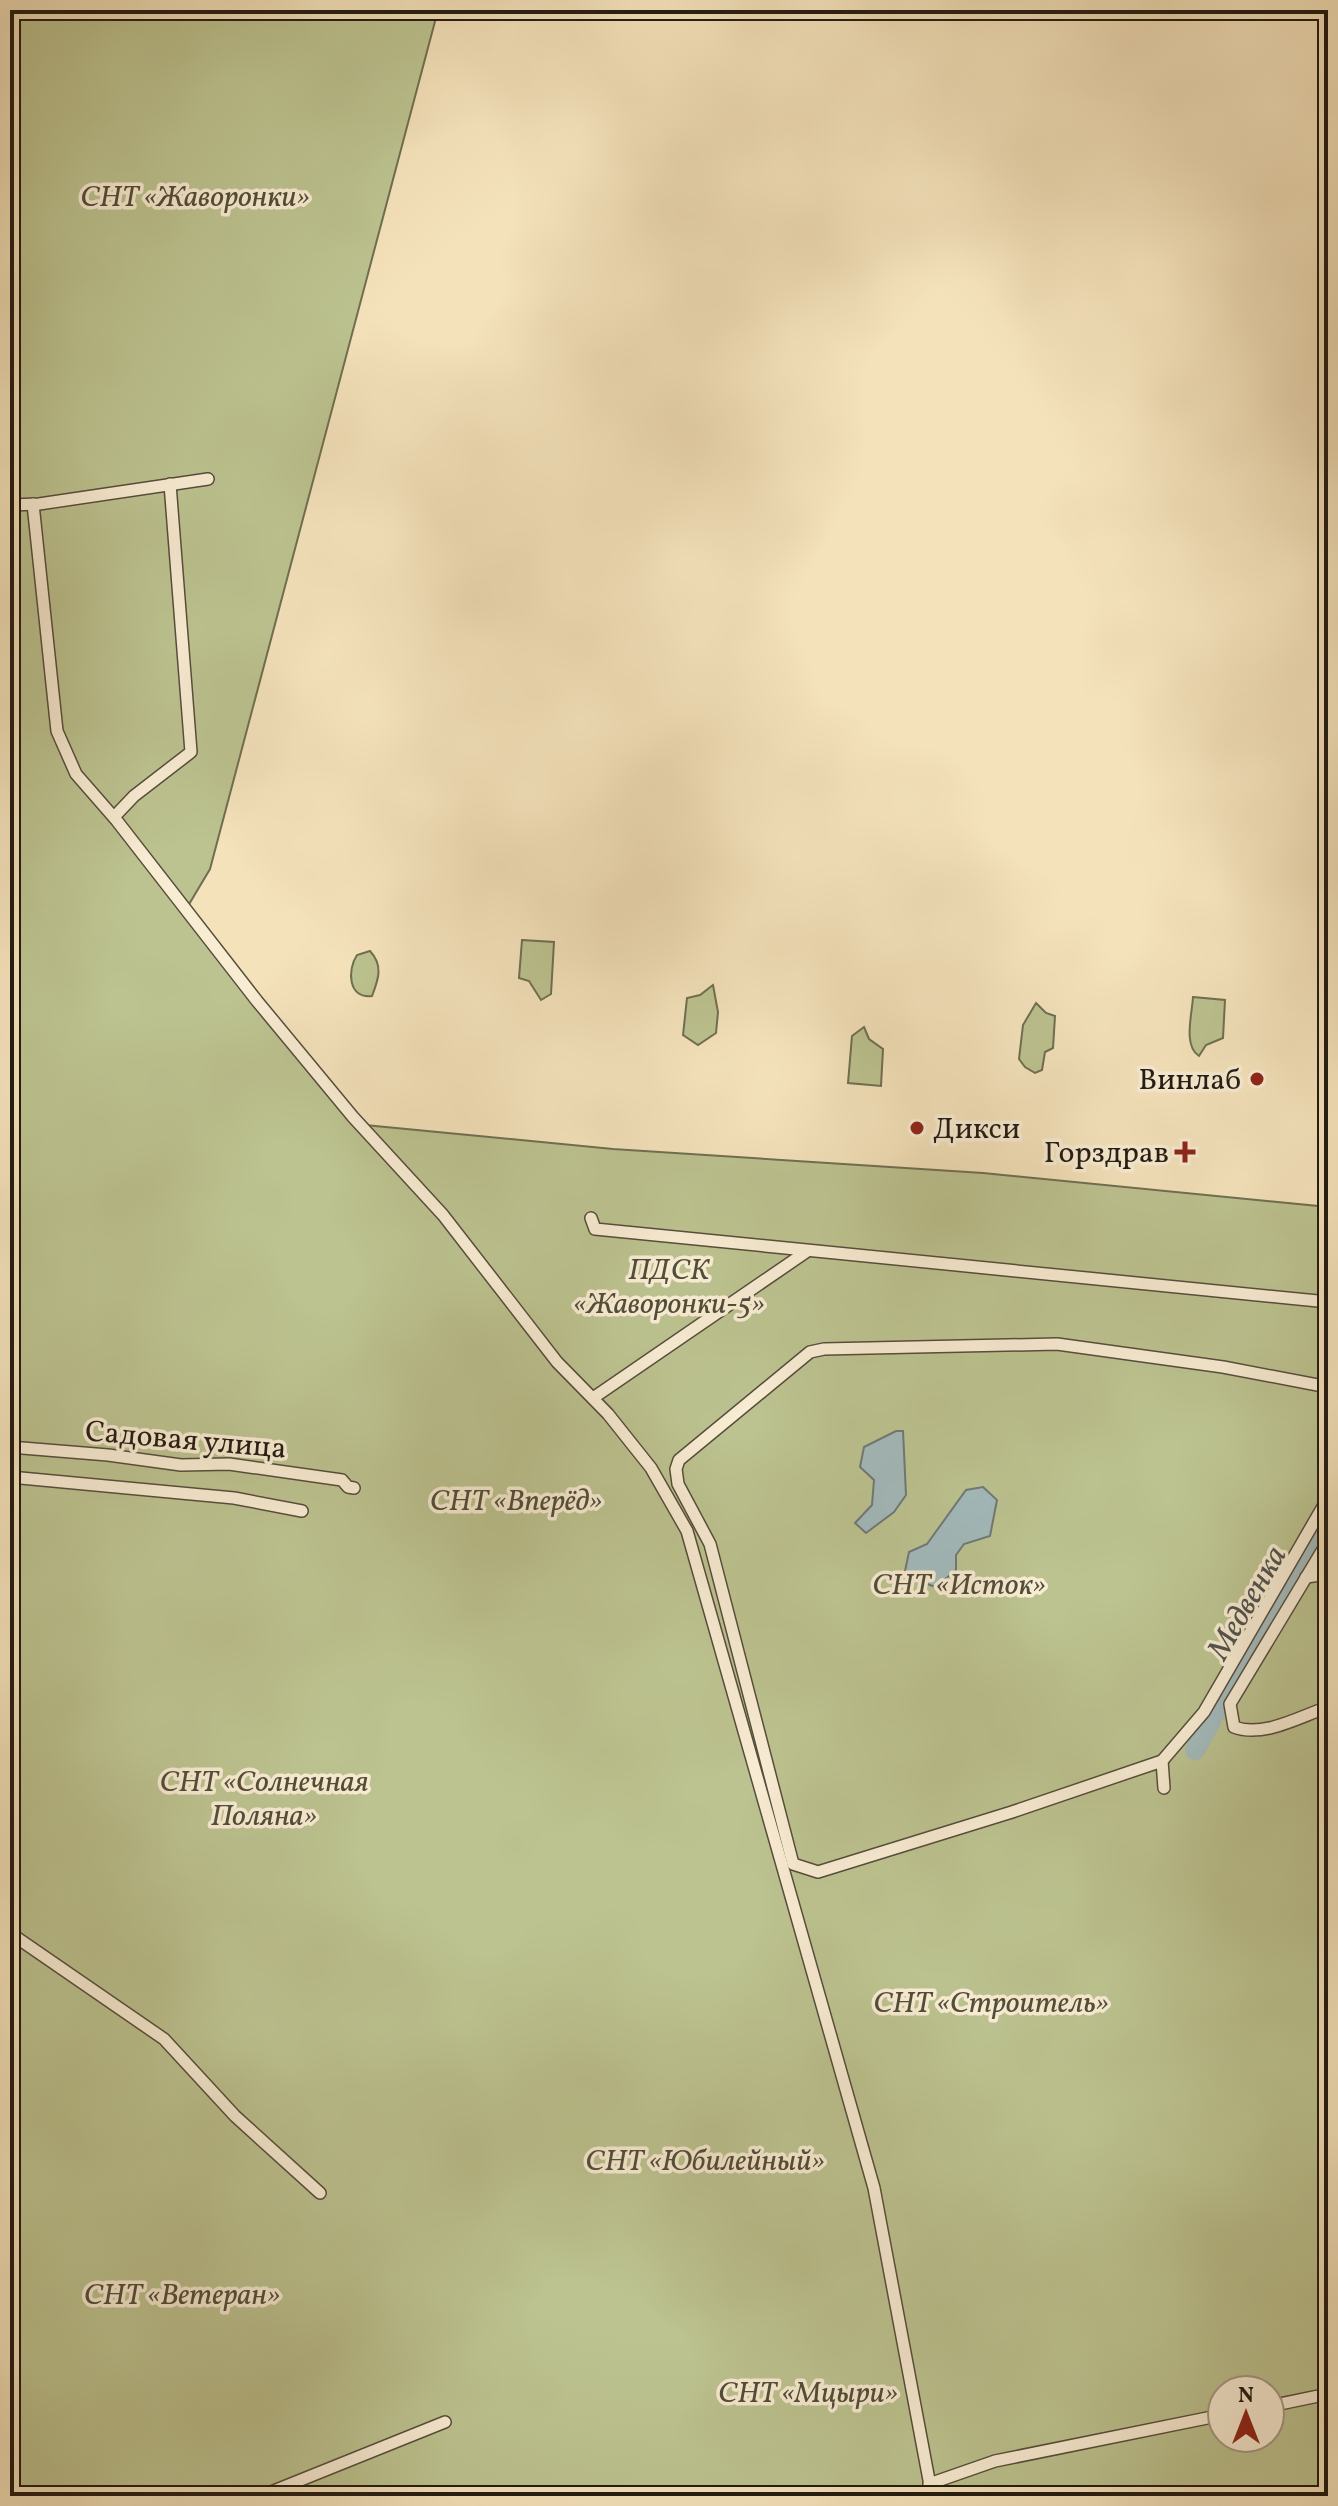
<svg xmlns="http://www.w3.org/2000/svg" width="1338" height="2506" viewBox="0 0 1338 2506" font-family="Vollkorn,serif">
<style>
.green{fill:#bcc390;stroke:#6f6f51;stroke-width:2;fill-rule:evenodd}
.water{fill:#a2babc;stroke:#6f7a78;stroke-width:2}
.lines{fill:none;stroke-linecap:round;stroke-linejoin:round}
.river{stroke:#a2babc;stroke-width:20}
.street-casing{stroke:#564d3c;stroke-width:14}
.street{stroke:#f8ecd3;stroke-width:11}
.poi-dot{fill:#8f2418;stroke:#f8ecd3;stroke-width:3}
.labels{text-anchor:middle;stroke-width:7;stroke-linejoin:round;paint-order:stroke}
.park-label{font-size:30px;font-style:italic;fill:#504d38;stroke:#f8ecd3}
.poi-label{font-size:30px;fill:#221b12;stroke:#f8ecd3;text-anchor:end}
.street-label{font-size:30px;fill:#221b12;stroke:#f8ecd3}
.water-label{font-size:32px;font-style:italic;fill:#4f534e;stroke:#f8ecd3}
</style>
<rect width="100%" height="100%" fill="#f4e2bb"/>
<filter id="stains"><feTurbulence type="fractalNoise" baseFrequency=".0025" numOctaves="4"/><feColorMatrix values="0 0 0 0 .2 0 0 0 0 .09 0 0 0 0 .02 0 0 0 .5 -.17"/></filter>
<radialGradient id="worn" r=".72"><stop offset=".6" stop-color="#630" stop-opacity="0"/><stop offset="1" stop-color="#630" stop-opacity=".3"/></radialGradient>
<!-- green -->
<g class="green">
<path d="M10,10H438L210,869L188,906L320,1074L365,1125L613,1149L983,1173L1328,1207V2496H10V2450L12,2449L10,2438ZM1222,2390H1270V2438H1222Z"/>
<polygon points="522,940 554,942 551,994 541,1000 529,981 519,978"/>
<path d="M370,951C384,966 378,980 372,996C348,999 347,970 357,955Z"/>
<polygon points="713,985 718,1012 716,1033 698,1045 683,1035 687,998 700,995"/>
<path d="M1193,997L1225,1000L1223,1038L1206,1045L1199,1056C1183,1046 1192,1015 1193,997Z"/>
<polygon points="1036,1003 1046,1013 1055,1016 1053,1048 1045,1052 1042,1070 1035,1073 1025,1067 1019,1059 1023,1025"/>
<polygon points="864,1027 869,1039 883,1049 881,1086 848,1083 852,1036"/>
</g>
<!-- water -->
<g class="water">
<polygon points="896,1431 903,1431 906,1495 894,1512 866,1533 855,1523 872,1505 874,1480 860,1467 864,1447"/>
<polygon points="983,1487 997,1500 990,1536 964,1544 956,1555 956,1570 936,1587 921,1582 905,1571 909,1552 927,1544 966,1490"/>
</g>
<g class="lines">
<!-- river -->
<g class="river">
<polyline points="1215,1714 1328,1521"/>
<polyline points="1195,1750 1211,1722"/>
</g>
<defs>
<g id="street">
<polyline points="33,504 57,731 76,774 117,821 257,1001 353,1117 443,1215 557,1362 608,1414 651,1468 687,1531 874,2188 932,2496"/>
<polyline points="10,505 39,504 208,479"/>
<polyline points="114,817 134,796 191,752 170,484"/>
<polyline points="591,1218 595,1229 1328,1302"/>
<polyline points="1328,1387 1223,1367 1057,1344 824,1349 810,1352 679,1460 676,1469 678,1484 710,1544 793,1864 818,1872 1012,1812 1162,1761 1204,1712 1328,1498"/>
<polyline points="593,1398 806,1252"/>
<polyline points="10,1447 108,1455 181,1465 229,1464 342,1480 348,1487 354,1488"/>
<polyline points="10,1477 234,1498 302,1511"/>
<path d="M1328,1541L1230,1704L1234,1727C1263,1738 1299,1717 1328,1707"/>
<polyline points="1306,1577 1328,1574"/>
<polyline points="1162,1761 1164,1788"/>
<polyline points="10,1933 164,2039 235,2116 320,2193"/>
<polyline points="1270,2406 1328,2394"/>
<polyline points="929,2484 995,2461 1222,2415"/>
<polyline points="261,2496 445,2422"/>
</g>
</defs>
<!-- street casing -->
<use href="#street" class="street-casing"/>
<!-- street -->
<use href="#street" class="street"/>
</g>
<!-- markers -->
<g class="poi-dot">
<circle cx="1257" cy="1079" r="8"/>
<circle cx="917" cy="1128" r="8"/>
<path d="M1181 1140h8v8h8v8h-8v8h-8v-8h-8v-8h8z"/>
</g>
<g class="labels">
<!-- park labels -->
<g class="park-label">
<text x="195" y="206">СНТ «Жаворонки»</text>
<text x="669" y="1279">ПДСК<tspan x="669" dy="34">«Жаворонки-5»</tspan></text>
<text x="516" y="1510">СНТ «Вперёд»</text>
<text x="959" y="1594">СНТ «Исток»</text>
<text x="264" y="1791">СНТ «Солнечная<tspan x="264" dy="34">Поляна»</tspan></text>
<text x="991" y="2012">СНТ «Строитель»</text>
<text x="705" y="2170">СНТ «Юбилейный»</text>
<text x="182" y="2304">СНТ «Ветеран»</text>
<text x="808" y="2402">СНТ «Мцыри»</text>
</g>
<!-- poi labels -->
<g class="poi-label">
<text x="1241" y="1089">Винлаб</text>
<text x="933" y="1138" text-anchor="start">Дикси</text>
<text x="1169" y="1162">Горздрав</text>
</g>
<!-- street labels -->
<g class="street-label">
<text transform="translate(186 1439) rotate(5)" y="10">Садовая улица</text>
</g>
<!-- water labels -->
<g class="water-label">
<text transform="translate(1246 1602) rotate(-60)" y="11">Медвенка</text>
</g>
</g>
<!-- margin -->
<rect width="1338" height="2506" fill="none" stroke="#f4e2bb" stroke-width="40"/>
<rect x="12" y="12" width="1314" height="2482" fill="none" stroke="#221b12" stroke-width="4"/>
<rect x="20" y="20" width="1298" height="2466" fill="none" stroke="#221b12" stroke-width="2"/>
<!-- north arrow -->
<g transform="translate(1246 2414)"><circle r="38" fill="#f8ecd3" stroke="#a29886" stroke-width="2"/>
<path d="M0-6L14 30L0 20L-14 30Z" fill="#8f2418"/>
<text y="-12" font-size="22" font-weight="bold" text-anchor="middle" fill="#221b12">N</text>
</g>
<rect width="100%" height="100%" filter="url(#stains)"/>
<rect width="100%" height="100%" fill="url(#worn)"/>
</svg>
